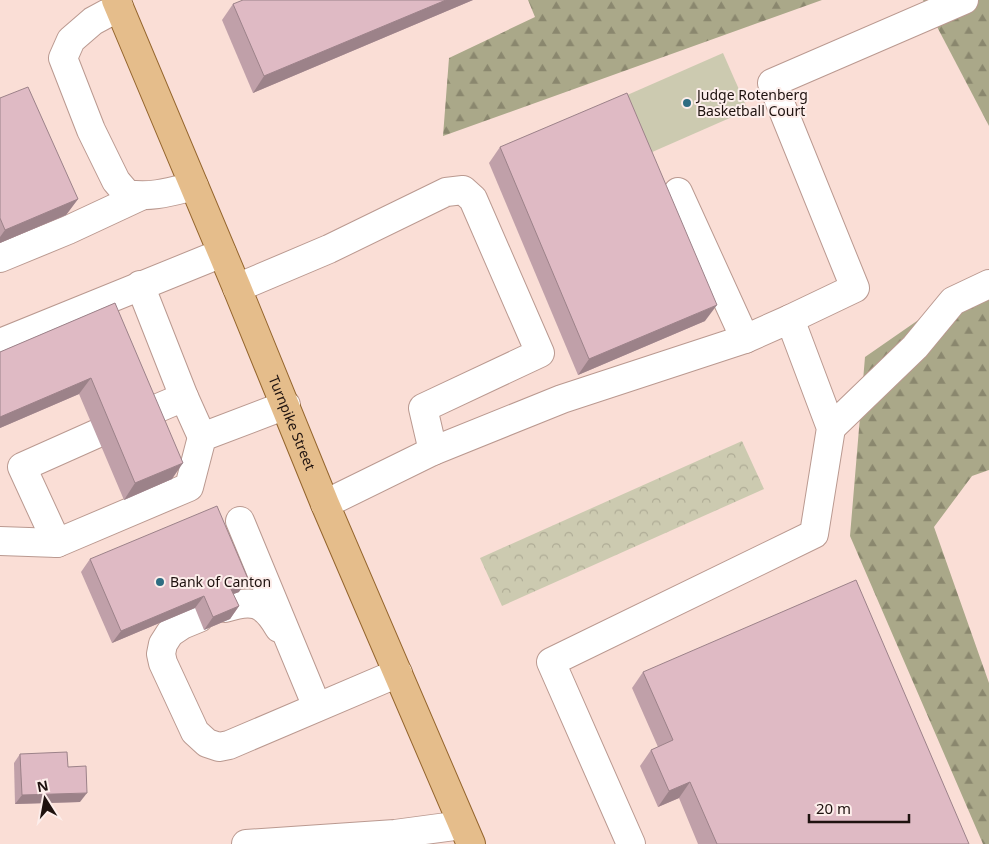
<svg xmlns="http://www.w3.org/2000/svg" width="989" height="844" viewBox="0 0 989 844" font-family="'Noto Sans',sans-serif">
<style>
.forest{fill:url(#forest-firs)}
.park{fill:url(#park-crowns)}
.pitch{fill:#cccab0}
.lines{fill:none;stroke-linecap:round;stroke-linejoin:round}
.minor-casing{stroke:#ba9990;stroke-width:30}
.major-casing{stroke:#94652d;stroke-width:30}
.minor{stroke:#fff;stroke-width:28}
.major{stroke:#e5bd8b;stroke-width:28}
.wall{fill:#c0a0a9}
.shaded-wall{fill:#9c8289}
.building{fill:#dfbac4;stroke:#9c8289}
.poi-dot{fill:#2e6d82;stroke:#fdeeeb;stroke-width:2}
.labels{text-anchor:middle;stroke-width:4;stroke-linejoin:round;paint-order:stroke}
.poi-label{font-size:14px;fill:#1e120f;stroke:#fdeeeb;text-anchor:start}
.street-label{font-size:14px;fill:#1e120f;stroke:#fdeeeb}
</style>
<defs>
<pattern id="forest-firs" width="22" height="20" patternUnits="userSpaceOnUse" patternTransform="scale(1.25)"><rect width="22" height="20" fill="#aaa889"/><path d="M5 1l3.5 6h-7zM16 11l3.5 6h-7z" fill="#8a876e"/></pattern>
<pattern id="park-crowns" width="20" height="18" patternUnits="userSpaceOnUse" patternTransform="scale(1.25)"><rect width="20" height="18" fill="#cccab0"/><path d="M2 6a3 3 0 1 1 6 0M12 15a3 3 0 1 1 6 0" fill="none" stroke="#afac96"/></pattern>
</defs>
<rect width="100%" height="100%" fill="#faded6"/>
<!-- forest -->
<g class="forest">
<polygon points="528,0 822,0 443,136 449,58 535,17"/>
<polygon points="923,0 989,0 989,126"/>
<polygon points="989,271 989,470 972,476 934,527 989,683 989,844 983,844 850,536 865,357"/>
</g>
<!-- park -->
<polygon class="park" points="742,441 764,489 502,606 480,558"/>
<!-- pitch -->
<polygon class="pitch" points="723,53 748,110 650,153 625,96"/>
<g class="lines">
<defs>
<g id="minor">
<path d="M119,7L93,21L71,40L63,58L91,130L116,181L127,194C151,198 170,192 194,186"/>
<polyline points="678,192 745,339"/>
<polyline points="0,258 68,230 141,196"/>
<polyline points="140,285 184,397 202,437"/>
<polyline points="237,288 329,249 446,192 463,190 473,199 540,353 423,408 433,451"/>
<polyline points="790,319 855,288 772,83 964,0"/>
<polyline points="0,343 222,253"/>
<polyline points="144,414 184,397"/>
<polyline points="831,428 915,347 953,301 989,284"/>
<polyline points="325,504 433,451 562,399 745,339 790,319 831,428 814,534 551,662 631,844"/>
<polyline points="240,521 317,707"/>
<polyline points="0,541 57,543 189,487 202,437 286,405"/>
<polyline points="57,543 22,467 96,434"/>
<path d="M225,608C253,599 264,602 279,628"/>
<polyline points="199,618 182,625 170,633 163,644 161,654 163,663 195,732 207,743 219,747 229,745 398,673"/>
<polyline points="246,844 395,834 462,825"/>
</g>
<g id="major">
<path id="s1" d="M116,0L237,288L325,504L471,844"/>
</g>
</defs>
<!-- minor casing -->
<use href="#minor" class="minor-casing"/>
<!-- major casing -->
<use href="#major" class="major-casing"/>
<!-- minor -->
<use href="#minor" class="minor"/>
<!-- major -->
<use href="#major" class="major"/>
</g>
<!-- wall -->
<g class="wall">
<polygon points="473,0 253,93 222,20 233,4"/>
<polygon points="0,98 78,199 66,215 0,243"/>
<polygon points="500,147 705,321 578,375 489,163"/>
<polygon points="115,303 172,479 124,500 79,394 0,428 0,352"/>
<polygon points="90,559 239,592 233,594 239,606 230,619 204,630 195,608 112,643 81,572"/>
<polygon points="643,672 969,844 698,844 679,798 658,807 640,766 651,750 658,747 632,688"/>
<polygon points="20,754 80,802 15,804 14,763"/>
</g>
<!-- shaded-wall -->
<g class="shaded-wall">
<polygon points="446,0 473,0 253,93 264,76"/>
<polygon points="78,199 66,215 0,243 0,237 5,230"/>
<polygon points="717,305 705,321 578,375 589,359"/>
<polygon points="91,378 79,394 0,428 0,417"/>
<polygon points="183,463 172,479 124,500 135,483"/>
<polygon points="248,579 239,592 221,599 230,587"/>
<polygon points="204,596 195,608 112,643 121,631"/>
<polygon points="239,606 230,619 204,630 213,617"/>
<polygon points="690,782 679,798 658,807 669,791"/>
<polygon points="87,793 80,802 15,804 22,795"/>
</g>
<!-- building -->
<g class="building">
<polygon points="243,0 446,0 264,76 233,4"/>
<polygon points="28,87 78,199 5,230 0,218 0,98"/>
<polygon points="627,93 717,305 589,359 500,147"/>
<polygon points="115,303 183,463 135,483 91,378 0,417 0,352"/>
<polygon points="217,506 248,579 230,587 239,606 213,617 204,596 121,631 90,559"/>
<polygon points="856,580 969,844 717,844 690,782 669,791 651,750 673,740 643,672"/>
<polygon points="67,752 68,767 86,766 87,793 22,795 20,754"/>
</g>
<!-- markers -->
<g class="poi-dot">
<circle cx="687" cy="103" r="5"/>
<circle cx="160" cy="582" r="5"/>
</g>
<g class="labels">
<!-- poi labels -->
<g class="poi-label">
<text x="697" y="100">Judge Rotenberg<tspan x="697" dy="16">Basketball Court</tspan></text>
<text x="170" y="587">Bank of Canton</text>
</g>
<!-- street labels -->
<g class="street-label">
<text dy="5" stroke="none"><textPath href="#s1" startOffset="458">Turnpike Street</textPath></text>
</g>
</g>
<!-- north arrow -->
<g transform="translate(45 799) rotate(349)" stroke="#fdeeeb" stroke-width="4" paint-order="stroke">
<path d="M0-4L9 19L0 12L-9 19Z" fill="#1e120f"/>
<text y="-8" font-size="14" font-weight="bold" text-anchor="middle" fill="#1e120f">N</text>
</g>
<!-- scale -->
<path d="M809 814v8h100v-8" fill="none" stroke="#1e120f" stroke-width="2.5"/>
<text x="816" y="814" font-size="15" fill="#1e120f" stroke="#fdeeeb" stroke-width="4" paint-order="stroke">20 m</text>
</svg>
